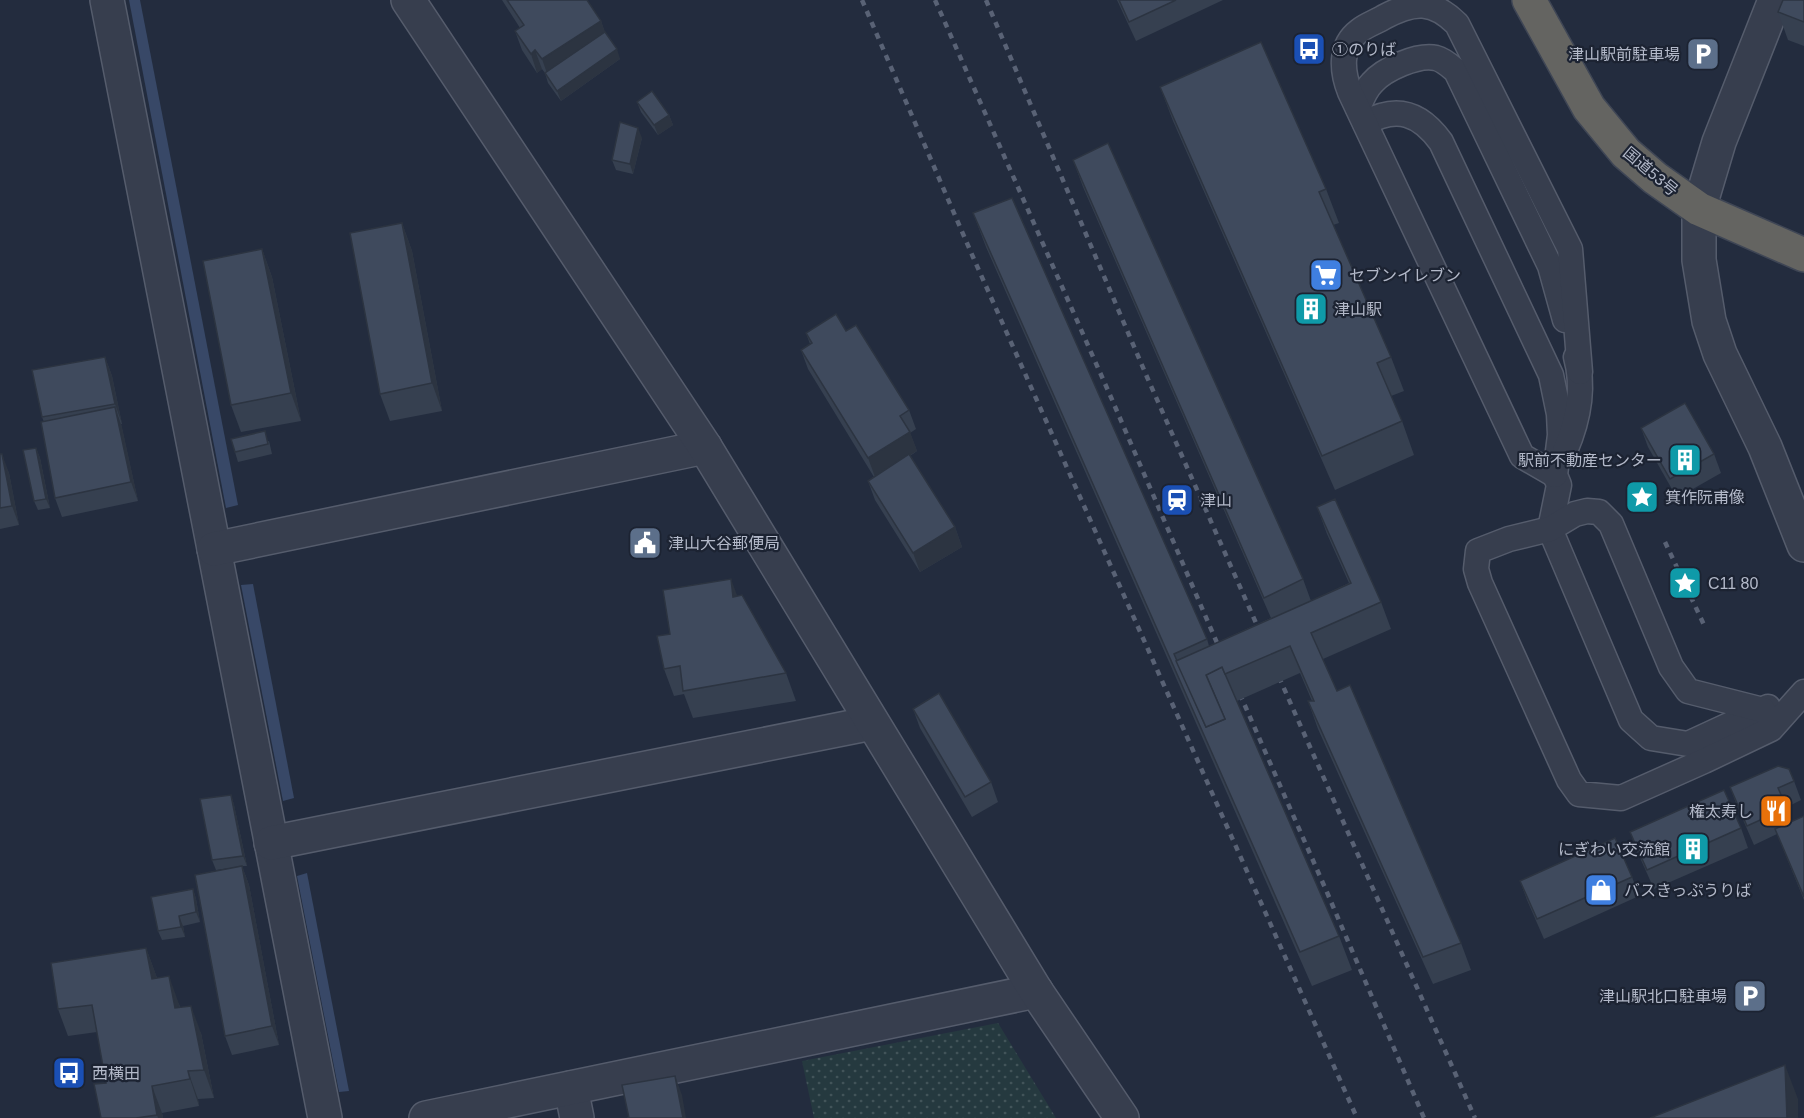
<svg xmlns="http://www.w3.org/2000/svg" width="1804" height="1118" viewBox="0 0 1804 1118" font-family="Arial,'Noto Sans JP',sans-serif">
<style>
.green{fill:url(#green-dots)}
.water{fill:#384867}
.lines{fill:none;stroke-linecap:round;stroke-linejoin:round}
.service-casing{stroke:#555c6c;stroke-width:27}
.minor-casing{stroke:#555c6c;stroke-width:36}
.tertiary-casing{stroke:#555c6c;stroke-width:36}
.trunk-casing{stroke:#3f4655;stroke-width:36}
.service{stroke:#373e4e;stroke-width:24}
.minor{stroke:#373e4e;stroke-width:33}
.tertiary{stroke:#373e4e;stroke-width:33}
.trunk{stroke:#646461;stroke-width:33}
.rail{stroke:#596275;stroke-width:4.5;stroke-dasharray:6 6;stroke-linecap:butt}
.wall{fill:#364050}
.shaded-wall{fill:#2c3441}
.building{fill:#3f4a5d;stroke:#2c3441;stroke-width:1.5}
.labels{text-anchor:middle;stroke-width:4.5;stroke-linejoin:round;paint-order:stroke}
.poi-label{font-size:16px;fill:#b3b9c9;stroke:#1c2332;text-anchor:start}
.street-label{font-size:16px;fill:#b3b9c9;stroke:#1c2332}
</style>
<defs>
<pattern id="green-dots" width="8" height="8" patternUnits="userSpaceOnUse" patternTransform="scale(1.5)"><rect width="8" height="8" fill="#25393f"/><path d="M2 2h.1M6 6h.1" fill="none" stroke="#425459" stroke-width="1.8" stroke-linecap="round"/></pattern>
</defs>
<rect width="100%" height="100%" fill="#232c3e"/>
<!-- green -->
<polygon class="green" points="998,1023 1056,1118 814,1118 802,1061"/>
<!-- water -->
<g class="water">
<polygon points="129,0 140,0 238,505 226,508"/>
<polygon points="253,584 294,798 283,801 241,585"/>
<polygon points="307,873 349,1091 339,1092 297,876"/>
</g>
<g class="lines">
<defs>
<g id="service">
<path d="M1358,108C1362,99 1365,90 1372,83C1384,69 1418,54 1436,58C1444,60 1450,66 1456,71L1550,266L1565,320"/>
<path d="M1365,123C1397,105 1420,113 1441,142L1551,375L1559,414L1560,435L1555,475L1559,485L1550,529L1631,720L1651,738L1688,744L1768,707"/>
<path d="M1565,451C1578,421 1585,389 1576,357"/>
<path d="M1555,475L1522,456L1350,92C1342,72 1339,46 1359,31C1366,25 1376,22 1384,17C1414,1 1433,0 1457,24L1570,249L1580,372"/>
<polyline points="1763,710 1688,691 1671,667 1611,524 1599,512 1587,511 1575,514 1550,529 1509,539 1478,551 1476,569 1480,583 1569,780 1579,794 1621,798 1704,761 1771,729 1804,692"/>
</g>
<g id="minor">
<polyline points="107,0 325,1118"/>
<polyline points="1699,209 1719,142 1775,0"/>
<polyline points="214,549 705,447"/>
<polyline points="271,843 872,723"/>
<polyline points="571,1088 577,1118"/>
<polyline points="426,1118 1036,991"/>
</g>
<g id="tertiary">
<polyline points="408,0 705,447 1036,991 1122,1118"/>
<polyline points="1699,209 1699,260 1709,321 1720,354 1765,447 1804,545"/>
</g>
<polyline id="trunk" points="1529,0 1589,108 1626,153 1655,178 1699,209 1804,255"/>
</defs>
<!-- service casing -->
<use href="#service" class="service-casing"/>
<!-- minor casing -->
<use href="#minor" class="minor-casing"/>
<!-- tertiary casing -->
<use href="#tertiary" class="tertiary-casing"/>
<!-- trunk casing -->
<use href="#trunk" class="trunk-casing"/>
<!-- service -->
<use href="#service" class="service"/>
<!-- minor -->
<use href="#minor" class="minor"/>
<!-- tertiary -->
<use href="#tertiary" class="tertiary"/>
<!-- trunk -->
<use href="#trunk" class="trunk"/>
<!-- rail -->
<g class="rail">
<polyline points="862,0 973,257 1357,1118"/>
<polyline points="935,0 1110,395 1224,659"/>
<polyline points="986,0 1147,377 1264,641"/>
<polyline points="1665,542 1705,627"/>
<polyline points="1274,666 1475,1118"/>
<polyline points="1235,683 1326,890 1424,1118"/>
</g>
</g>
<!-- wall -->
<g class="wall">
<polygon points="502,0 587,0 601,21 605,33 620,59 561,101 548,83 545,73 542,69 537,73 522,50 515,31 520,28"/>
<polygon points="1117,0 1223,0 1136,41"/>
<polygon points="1804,0 1804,46 1788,40 1778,12"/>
<polygon points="1160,87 1326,189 1339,223 1333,225 1391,357 1404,391 1391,396 1402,421 1414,455 1335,490 1173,121"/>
<polygon points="637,102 669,115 673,125 658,135 641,112"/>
<polygon points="642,138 633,174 616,170 612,160"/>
<polygon points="1073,160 1303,579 1311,601 1349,583 1327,534 1317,507 1381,602 1391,629 1323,659 1337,691 1461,943 1471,970 1433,984 1318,729 1308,701 1312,701 1300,673 1237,701 1339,936 1352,970 1312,986 986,247 973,213 1207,639 1209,646 1271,618 1083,187"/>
<polygon points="402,223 412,251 442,411 390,421 380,394"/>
<polygon points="262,249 272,277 301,421 241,432 231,405"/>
<polygon points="846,331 909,410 916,429 910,433 917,451 910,456 955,527 962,547 920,572 875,500 868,481 874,477 808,369 801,350 810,344 806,333"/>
<polygon points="105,357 112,376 122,424 121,424 138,501 62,517 55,498 44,422 42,417"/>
<polygon points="1641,428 1714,454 1721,473 1677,498 1648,447"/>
<polygon points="269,441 272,454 238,462 235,452"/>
<polygon points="36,448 40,458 50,508 38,510 34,501"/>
<polygon points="0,454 9,473 19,525 0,529"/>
<polygon points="737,596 786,673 796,701 693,718 684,694 674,696 664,669 670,634"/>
<polygon points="913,709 991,782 998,802 972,817 920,728"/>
<polygon points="1794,781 1801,800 1787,807 1792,821 1804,816 1804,900 1777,834 1754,845 1737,806 1730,787"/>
<polygon points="231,795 234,805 247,866 242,866 249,885 279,1045 232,1055 225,1036 237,867 216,870 212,860"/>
<polygon points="1741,828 1748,848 1654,889 1637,851 1630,832"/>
<polygon points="1632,877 1639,896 1544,939 1527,900 1520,881"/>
<polygon points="193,889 196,899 200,922 183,926 185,937 162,940 158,931"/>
<polygon points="146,948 157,978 179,1004 180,1007 201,1033 214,1098 198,1099 199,1106 162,1113 163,1118 101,1118 106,1083 97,1032 68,1036 58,1009"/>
</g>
<!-- shaded-wall -->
<g class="shaded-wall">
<polygon points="601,21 608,40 549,79 542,59"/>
<polygon points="617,49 620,59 561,101 557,91"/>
<polygon points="535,50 542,69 537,73 531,54"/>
<polygon points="669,115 673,125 658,135 654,125"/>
<polygon points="638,128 642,138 633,174 630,164"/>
<polygon points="402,223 412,251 442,411 432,383"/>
<polygon points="262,249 272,277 301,421 291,393"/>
<polygon points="105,357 112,376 122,424 115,404"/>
<polygon points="115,407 122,427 138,501 131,482"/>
<polygon points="910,432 917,451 875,477 868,458"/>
<polygon points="36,448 40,458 50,508 46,499"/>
<polygon points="2,454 9,473 19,525 12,506"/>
<polygon points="955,527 962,547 920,572 913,553"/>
<polygon points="731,579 741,606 733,597"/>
<polygon points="231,795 234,805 247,866 243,856"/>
<polygon points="242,866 249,885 279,1045 272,1026"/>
<polygon points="193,889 196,899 200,922 196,912"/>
<polygon points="179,916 183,926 185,937 181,927"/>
<polygon points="146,948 156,975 161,1006 152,979"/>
<polygon points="169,976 179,1004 185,1035 175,1008"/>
<polygon points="191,1006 201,1033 214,1098 204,1070"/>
<polygon points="1785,1065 1798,1099 1798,1118 1787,1118"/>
<polygon points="188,1071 198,1099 199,1106 190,1079"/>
<polygon points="675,1076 682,1095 686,1118 683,1118"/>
<polygon points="152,1086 162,1113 163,1118 158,1118 157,1115"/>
</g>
<!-- building -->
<g class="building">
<polygon points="507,0 587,0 601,21 542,59 535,50 531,54 515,31 524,25"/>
<polygon points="1119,0 1176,0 1129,22"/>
<polygon points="1783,0 1804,0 1804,22 1778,12"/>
<polygon points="605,32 617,49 557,91 545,73"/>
<polygon points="1261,42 1326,189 1319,192 1391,357 1377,363 1402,421 1322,456 1160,87"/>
<polygon points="652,91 669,115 654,125 637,102"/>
<polygon points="620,122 638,128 630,164 612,160"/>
<polygon points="1108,143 1303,579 1264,598 1073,160"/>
<polygon points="1012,198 1207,639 1174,654 1206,727 1225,719 1206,675 1222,667 1339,936 1300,952 973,213"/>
<polygon points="402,223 432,383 380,394 350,233"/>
<polygon points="262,249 291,393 231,405 203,261"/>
<polygon points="836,314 846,331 856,325 909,410 900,416 910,432 868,458 801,350 812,343 806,333"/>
<polygon points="105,357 115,404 42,417 32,370"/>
<polygon points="1685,403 1714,454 1670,479 1641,428"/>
<polygon points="115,407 131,482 55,498 41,422"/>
<polygon points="265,431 268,444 235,452 231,439"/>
<polygon points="36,448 46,499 34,501 23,450"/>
<polygon points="0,454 2,454 12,506 0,508"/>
<polygon points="909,454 955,527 913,553 868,481"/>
<polygon points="1335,499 1381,602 1311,633 1337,691 1350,685 1461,943 1423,957 1308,701 1314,701 1290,646 1225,674 1222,667 1206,675 1225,719 1206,727 1176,661 1351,583 1317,507"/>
<polygon points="731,579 733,597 742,595 786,673 683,691 680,666 664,669 657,636 670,634 663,590"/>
<polygon points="939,693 991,782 965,797 913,709"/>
<polygon points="1778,766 1789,769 1794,781 1778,788 1787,808 1747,826 1730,787"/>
<polygon points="1724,790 1741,828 1647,870 1630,832"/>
<polygon points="231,795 243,856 212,860 200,799"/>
<polygon points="1804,816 1804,897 1775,829"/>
<polygon points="1615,838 1632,877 1537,919 1520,881"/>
<polygon points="242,866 272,1026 225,1036 195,875"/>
<polygon points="193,889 196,912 179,916 181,927 158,931 151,897"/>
<polygon points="146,948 152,979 169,976 175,1008 191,1006 204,1070 188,1071 190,1079 152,1086 157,1115 136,1118 101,1118 94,1084 106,1083 92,1005 58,1009 51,963"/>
<polygon points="1785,1065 1787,1118 1650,1118"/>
<polygon points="675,1076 683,1118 627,1118 629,1118 622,1085"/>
</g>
<!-- icons -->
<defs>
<symbol id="bus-square" viewBox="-11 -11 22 22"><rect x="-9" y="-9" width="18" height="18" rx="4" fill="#1a4fb4" stroke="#1c2332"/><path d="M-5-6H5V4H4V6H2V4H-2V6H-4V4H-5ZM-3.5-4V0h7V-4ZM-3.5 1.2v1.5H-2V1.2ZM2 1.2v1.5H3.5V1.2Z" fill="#fff"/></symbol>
<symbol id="parking-square" viewBox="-11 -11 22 22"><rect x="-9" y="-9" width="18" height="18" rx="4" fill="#5c6f8a" stroke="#1c2332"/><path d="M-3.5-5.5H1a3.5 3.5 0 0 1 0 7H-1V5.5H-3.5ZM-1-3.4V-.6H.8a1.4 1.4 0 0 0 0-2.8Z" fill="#fff"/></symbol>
<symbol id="supermarket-square" viewBox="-11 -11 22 22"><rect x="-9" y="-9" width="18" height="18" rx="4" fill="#3f7fe0" stroke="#1c2332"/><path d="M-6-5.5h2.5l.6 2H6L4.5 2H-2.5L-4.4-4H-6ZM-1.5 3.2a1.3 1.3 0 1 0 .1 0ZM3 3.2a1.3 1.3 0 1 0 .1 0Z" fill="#fff"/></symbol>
<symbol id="building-square" viewBox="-11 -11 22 22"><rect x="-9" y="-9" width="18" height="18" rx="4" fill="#0f9aa8" stroke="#1c2332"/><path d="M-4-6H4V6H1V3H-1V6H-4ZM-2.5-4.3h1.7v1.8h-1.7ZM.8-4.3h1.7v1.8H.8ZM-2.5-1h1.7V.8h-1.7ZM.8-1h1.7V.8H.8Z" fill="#fff"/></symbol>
<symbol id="sight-square" viewBox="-11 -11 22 22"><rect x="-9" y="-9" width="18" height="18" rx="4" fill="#0f9aa8" stroke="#1c2332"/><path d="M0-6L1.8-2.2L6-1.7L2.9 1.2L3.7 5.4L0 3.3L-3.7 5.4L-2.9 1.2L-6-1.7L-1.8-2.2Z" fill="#fff"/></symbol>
<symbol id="station-square" viewBox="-11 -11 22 22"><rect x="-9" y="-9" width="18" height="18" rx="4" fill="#1a4fb4" stroke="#1c2332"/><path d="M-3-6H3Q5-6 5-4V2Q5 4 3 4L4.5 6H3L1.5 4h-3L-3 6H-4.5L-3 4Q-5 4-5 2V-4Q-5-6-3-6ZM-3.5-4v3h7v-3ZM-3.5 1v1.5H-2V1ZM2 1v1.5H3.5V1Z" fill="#fff"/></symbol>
<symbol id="civic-square" viewBox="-11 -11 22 22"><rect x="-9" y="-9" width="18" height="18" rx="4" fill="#5c6f8a" stroke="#1c2332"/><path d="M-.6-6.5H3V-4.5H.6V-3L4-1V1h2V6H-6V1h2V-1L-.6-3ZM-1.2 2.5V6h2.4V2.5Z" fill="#fff"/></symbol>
<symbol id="restaurant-square" viewBox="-11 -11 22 22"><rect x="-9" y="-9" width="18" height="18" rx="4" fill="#e8710a" stroke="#1c2332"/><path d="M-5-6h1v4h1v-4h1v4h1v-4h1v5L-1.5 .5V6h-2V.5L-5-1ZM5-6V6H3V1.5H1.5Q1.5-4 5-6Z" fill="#fff"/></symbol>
<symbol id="shop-square" viewBox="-11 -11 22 22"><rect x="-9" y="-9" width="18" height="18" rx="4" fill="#3f7fe0" stroke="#1c2332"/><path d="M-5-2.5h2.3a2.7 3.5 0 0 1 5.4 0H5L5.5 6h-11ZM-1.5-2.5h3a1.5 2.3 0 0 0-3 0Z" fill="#fff"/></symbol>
</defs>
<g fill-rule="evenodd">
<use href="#bus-square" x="1290" y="30" width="38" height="38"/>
<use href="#parking-square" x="1684" y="35" width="38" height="38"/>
<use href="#supermarket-square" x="1307" y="256" width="38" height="38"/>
<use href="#building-square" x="1292" y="290" width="38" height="38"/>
<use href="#building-square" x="1666" y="441" width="38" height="38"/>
<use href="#sight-square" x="1623" y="478" width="38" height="38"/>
<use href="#station-square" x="1158" y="481" width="38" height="38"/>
<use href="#civic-square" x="626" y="524" width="38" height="38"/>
<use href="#sight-square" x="1666" y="564" width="38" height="38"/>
<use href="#restaurant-square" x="1757" y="792" width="38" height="38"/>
<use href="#building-square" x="1674" y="830" width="38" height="38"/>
<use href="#shop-square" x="1582" y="871" width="38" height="38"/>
<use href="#parking-square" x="1731" y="977" width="38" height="38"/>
<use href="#bus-square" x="50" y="1054" width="38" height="38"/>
</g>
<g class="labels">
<!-- poi labels -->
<g class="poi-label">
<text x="1332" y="55">①のりば</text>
<text x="1680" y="60" text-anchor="end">津山駅前駐車場</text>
<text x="1349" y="281">セブンイレブン</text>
<text x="1334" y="315">津山駅</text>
<text x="1662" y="466" text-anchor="end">駅前不動産センター</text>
<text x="1665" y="503">箕作阮甫像</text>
<text x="1200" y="506">津山</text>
<text x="668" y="549">津山大谷郵便局</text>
<text x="1708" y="589">C11 80</text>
<text x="1753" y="817" text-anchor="end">権太寿し</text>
<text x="1670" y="855" text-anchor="end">にぎわい交流館</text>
<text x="1624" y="896">バスきっぷうりば</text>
<text x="1727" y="1002" text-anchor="end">津山駅北口駐車場</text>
<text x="92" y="1079">西横田</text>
</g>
<!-- street labels -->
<g class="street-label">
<text transform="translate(1651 171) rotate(40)" y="6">国道53号</text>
</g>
</g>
</svg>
